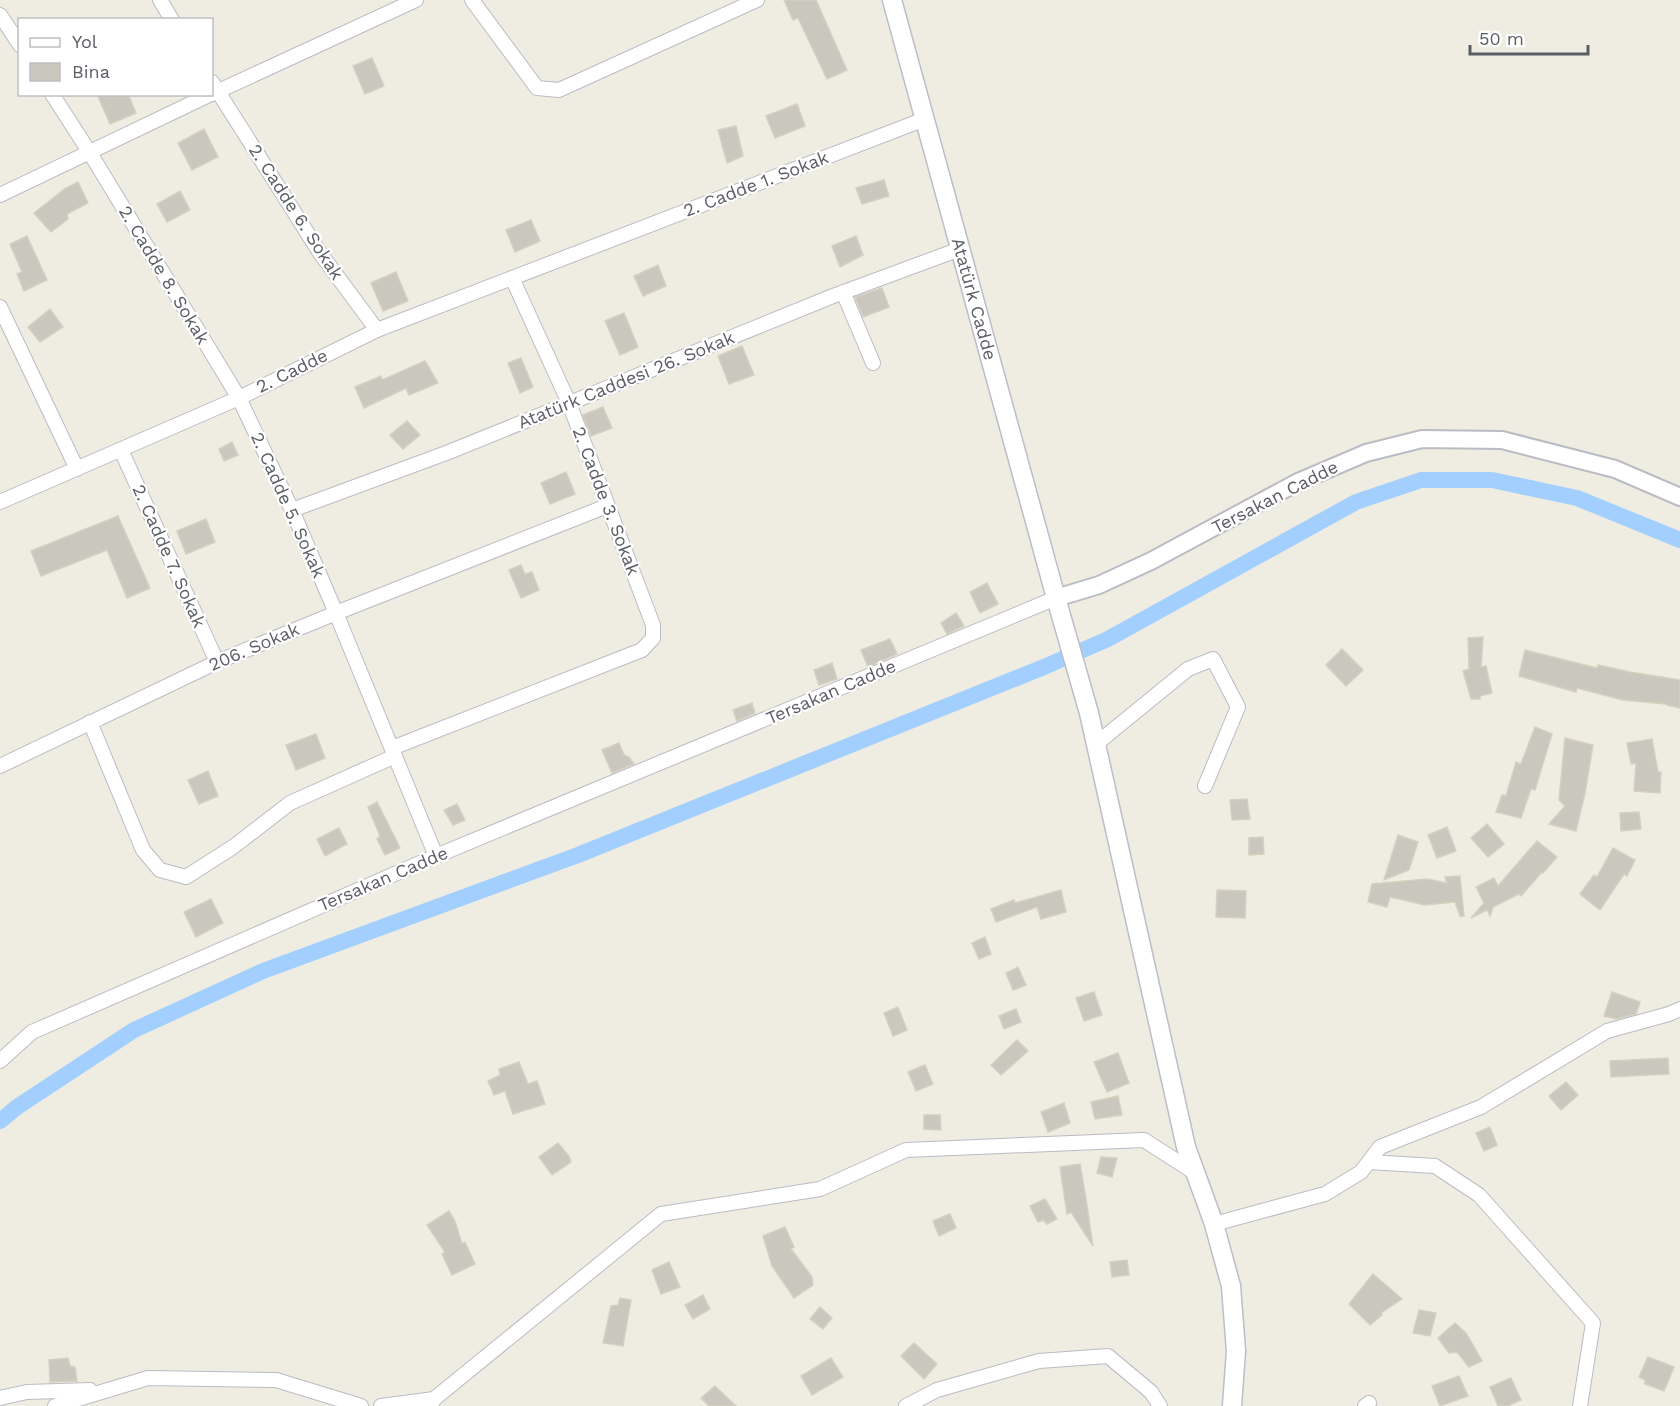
<svg xmlns="http://www.w3.org/2000/svg" width="1680" height="1406" viewBox="0 0 1680 1406" font-family="'Work Sans',sans-serif">
<style>
.lines{fill:none;stroke-linecap:round;stroke-linejoin:round}
.canal{stroke:#a3cfff;stroke-width:16}
.building{fill:#cac7bf;stroke:#d5d0c0;stroke-width:1.5}
.minor-casing{stroke:#babcc3;stroke-width:16}
.tertiary-casing{stroke:#babcc3;stroke-width:20}
.secondary-casing{stroke:#bbbec6;stroke-width:21}
.minor{stroke:#fff;stroke-width:14}
.tertiary{stroke:#fff;stroke-width:16}
.secondary{stroke:#fff;stroke-width:18}
.labels{text-anchor:middle;stroke-width:4.5;stroke-linejoin:round;paint-order:stroke}
.street-label{font-size:18px;fill:#5b5e65;stroke:#fff}
</style>
<rect width="100%" height="100%" fill="#efede2"/>
<g class="lines">
<!-- canal -->
<polyline class="canal" points="0,1121 17,1107 134,1030 263,971 578,855 1044,667 1108,639 1356,502 1421,480 1492,480 1577,498 1680,540"/>
</g>
<!-- building -->
<g class="building">
<polygon points="784,0 816,0 847,70 827,79 798,18 793,20"/>
<polygon points="372,58 384,86 365,94 353,66"/>
<polygon points="97,94 128,94 136,113 110,124"/>
<polygon points="797,104 805,126 775,138 766,116"/>
<polygon points="736,126 743,156 727,163 718,130"/>
<polygon points="204,129 218,157 192,170 178,143"/>
<polygon points="884,180 889,196 862,204 856,188"/>
<polygon points="78,182 88,203 67,214 68,219 51,232 34,213 66,188"/>
<polygon points="180,191 190,210 167,222 157,204"/>
<polygon points="531,220 540,241 515,252 506,230"/>
<polygon points="27,236 47,280 24,291 17,274 22,272 10,244"/>
<polygon points="856,236 863,255 840,267 832,246"/>
<polygon points="658,265 666,286 643,296 634,276"/>
<polygon points="396,272 408,301 383,311 371,283"/>
<polygon points="882,288 889,307 863,317 855,297"/>
<polygon points="50,309 63,327 40,342 28,327"/>
<polygon points="624,313 638,347 620,355 605,321"/>
<polygon points="742,346 754,375 729,384 718,356"/>
<polygon points="521,358 533,387 520,393 508,363"/>
<polygon points="425,361 438,383 409,395 406,388 364,408 355,387 381,376 382,380"/>
<polygon points="603,407 612,428 591,436 583,415"/>
<polygon points="407,421 420,435 403,449 390,435"/>
<polygon points="232,442 238,455 224,461 219,449"/>
<polygon points="566,472 575,494 550,504 541,483"/>
<polygon points="118,516 150,588 127,598 107,550 41,576 31,551"/>
<polygon points="206,519 215,542 186,554 177,531"/>
<polygon points="521,565 525,574 532,572 539,590 521,598 509,570"/>
<polygon points="987,583 998,604 980,613 970,592"/>
<polygon points="956,613 964,626 947,634 941,623"/>
<polygon points="1483,637 1481,667 1486,666 1492,693 1480,696 1480,699 1471,699 1463,671 1469,669 1468,638"/>
<polygon points="890,639 897,654 868,667 861,650"/>
<polygon points="1342,649 1363,670 1346,686 1326,665"/>
<polygon points="1525,650 1597,668 1598,665 1630,672 1680,680 1680,708 1666,705 1666,704 1623,700 1577,688 1576,692 1519,676"/>
<polygon points="832,663 837,679 819,685 814,670"/>
<polygon points="752,703 755,713 737,721 733,710"/>
<polygon points="1535,727 1552,734 1535,790 1531,789 1521,818 1496,812 1502,795 1506,796 1516,762 1521,764"/>
<polygon points="316,734 325,758 296,770 286,745"/>
<polygon points="1565,738 1593,745 1585,793 1576,831 1549,824 1565,806 1559,800"/>
<polygon points="1652,739 1658,772 1661,772 1660,793 1634,791 1636,763 1631,764 1627,743"/>
<polygon points="619,743 624,755 629,757 634,764 612,773 602,750"/>
<polygon points="208,771 218,796 199,804 188,780"/>
<polygon points="1247,799 1250,819 1232,820 1230,800"/>
<polygon points="377,802 400,848 385,855 377,839 380,836 368,807"/>
<polygon points="457,804 465,820 453,825 444,810"/>
<polygon points="1639,812 1641,829 1621,831 1620,813"/>
<polygon points="1487,824 1504,844 1488,857 1471,838"/>
<polygon points="1447,827 1456,851 1437,858 1428,835"/>
<polygon points="339,828 347,844 325,856 317,839"/>
<polygon points="1398,835 1418,842 1409,870 1384,880"/>
<polygon points="1263,837 1264,854 1249,855 1249,838"/>
<polygon points="1537,841 1557,857 1543,873 1542,872 1521,896 1519,894 1493,907 1490,916 1487,910 1471,918 1484,903 1476,887 1494,878 1498,886"/>
<polygon points="1613,848 1635,860 1627,876 1624,874 1600,910 1580,894 1594,875 1597,877"/>
<polygon points="1460,876 1464,916 1460,916 1455,902 1425,905 1390,897 1387,907 1368,902 1372,884 1427,879 1447,883 1445,877"/>
<polygon points="1061,890 1066,912 1041,919 1037,907 996,922 991,909 1014,900 1015,903"/>
<polygon points="1217,890 1246,891 1245,918 1216,917"/>
<polygon points="211,899 223,923 196,937 184,912"/>
<polygon points="985,937 991,954 979,959 972,943"/>
<polygon points="1018,967 1026,985 1013,990 1006,973"/>
<polygon points="1094,992 1102,1015 1084,1021 1076,998"/>
<polygon points="1612,992 1640,1002 1636,1014 1616,1019 1604,1016"/>
<polygon points="898,1007 907,1030 893,1036 884,1013"/>
<polygon points="1016,1009 1021,1022 1004,1029 999,1016"/>
<polygon points="1017,1040 1028,1051 1001,1075 991,1065"/>
<polygon points="1118,1053 1129,1083 1107,1092 1094,1062"/>
<polygon points="1668,1058 1669,1074 1611,1077 1610,1061"/>
<polygon points="519,1062 528,1084 537,1081 545,1104 513,1114 505,1091 494,1095 488,1081 500,1075 499,1069"/>
<polygon points="925,1065 933,1084 916,1091 908,1072"/>
<polygon points="1566,1082 1578,1095 1561,1110 1549,1096"/>
<polygon points="1118,1096 1122,1115 1095,1119 1091,1102"/>
<polygon points="1064,1103 1070,1123 1048,1132 1041,1112"/>
<polygon points="924,1115 940,1115 941,1130 924,1129"/>
<polygon points="1490,1127 1497,1145 1484,1151 1476,1133"/>
<polygon points="558,1143 569,1156 571,1162 552,1175 539,1157"/>
<polygon points="1101,1157 1117,1158 1112,1177 1097,1173"/>
<polygon points="1080,1164 1086,1199 1093,1246 1071,1212 1067,1214 1060,1167"/>
<polygon points="1045,1199 1057,1219 1047,1224 1043,1220 1038,1222 1030,1206"/>
<polygon points="449,1211 455,1221 462,1244 465,1242 475,1264 452,1275 442,1254 445,1252 427,1225"/>
<polygon points="950,1214 956,1228 939,1236 933,1221"/>
<polygon points="785,1227 794,1247 791,1249 812,1277 813,1285 794,1298 772,1266 763,1236"/>
<polygon points="1127,1260 1129,1275 1112,1277 1110,1262"/>
<polygon points="669,1262 680,1287 661,1294 652,1270"/>
<polygon points="1373,1274 1402,1299 1381,1313 1382,1315 1370,1325 1349,1304"/>
<polygon points="703,1295 710,1309 693,1319 685,1305"/>
<polygon points="620,1298 631,1300 623,1346 603,1343 611,1306 618,1305"/>
<polygon points="820,1307 832,1318 823,1329 810,1319"/>
<polygon points="1419,1310 1436,1313 1430,1336 1413,1333"/>
<polygon points="1455,1323 1466,1333 1482,1361 1469,1367 1457,1352 1449,1353 1438,1338"/>
<polygon points="914,1343 937,1364 924,1379 901,1356"/>
<polygon points="1648,1357 1674,1367 1664,1391 1645,1384 1645,1380 1639,1377"/>
<polygon points="68,1358 70,1366 75,1367 77,1381 50,1382 49,1360"/>
<polygon points="831,1358 843,1377 812,1395 801,1376"/>
<polygon points="1459,1376 1468,1396 1440,1406 1432,1386"/>
<polygon points="1511,1378 1521,1400 1508,1406 1498,1406 1490,1387"/>
<polygon points="715,1386 736,1406 709,1406 701,1398"/>
</g>
<g class="lines">
<defs>
<g id="minor">
<polyline points="160,0 172,20"/>
<polyline points="472,0 537,88 559,90 757,0"/>
<polyline points="0,15 20,45"/>
<polyline points="212,82 320,253 377,330"/>
<polyline points="52,94 90,153 239,398 292,510 336,613 607,506"/>
<polyline points="212,94 416,0"/>
<polyline points="0,195 211,94"/>
<polyline points="843,292 873,363"/>
<polyline points="0,307 77,469"/>
<polyline points="121,450 217,662"/>
<polyline points="0,502 239,398 377,330 925,119"/>
<polyline points="292,510 449,452 833,296 960,249"/>
<polyline points="90,722 143,850 160,870 186,877 233,847 290,803 395,756"/>
<polyline points="1096,744 1188,669 1213,659 1238,707 1205,786"/>
<polyline points="392,748 642,650 653,638 653,625 569,403 512,278"/>
<polyline points="0,766 217,662 336,613 436,856"/>
<polyline points="0,1061 32,1032 436,856 1056,598"/>
<polyline points="1369,1162 1435,1166 1479,1195 1593,1323 1580,1406"/>
<polyline points="1214,1224 1325,1194 1361,1172 1380,1147 1481,1107 1607,1031 1669,1014 1680,1009"/>
<polyline points="0,1398 27,1392 90,1390"/>
<polyline points="55,1406 148,1378 276,1380 361,1406"/>
<polyline points="381,1406 434,1399"/>
<polyline points="431,1406 434,1399 661,1214 820,1189 906,1150 1144,1140 1197,1174"/>
<polyline points="906,1406 937,1390 1039,1361 1108,1356 1151,1392 1160,1406"/>
<polyline points="1365,1406 1369,1403"/>
</g>
<polyline id="tertiary" points="1056,598 1099,585 1151,561 1298,482 1366,453 1422,439 1502,440 1615,469 1680,497"/>
<g id="secondary">
<path id="s1" d="M892,0L1056,598L1089,713L1186,1147L1214,1224L1231,1286L1236,1351L1232,1406"/>
</g>
</defs>
<!-- minor casing -->
<use href="#minor" class="minor-casing"/>
<!-- tertiary casing -->
<use href="#tertiary" class="tertiary-casing"/>
<!-- secondary casing -->
<use href="#secondary" class="secondary-casing"/>
<!-- minor -->
<use href="#minor" class="minor"/>
<!-- tertiary -->
<use href="#tertiary" class="tertiary"/>
<!-- secondary -->
<use href="#secondary" class="secondary"/>
</g>
<g class="labels">
<!-- street labels -->
<g class="street-label">
<text transform="translate(756 184) rotate(-21)" y="6">2. Cadde 1. Sokak</text>
<text transform="translate(296 212) rotate(57)" y="6">2. Cadde 6. Sokak</text>
<text transform="translate(164 275) rotate(59)" y="6">2. Cadde 8. Sokak</text>
<text dy="6" stroke="none"><textPath href="#s1" startOffset="310">Atatürk Cadde</textPath></text>
<text transform="translate(292 371) rotate(-26)" y="6">2. Cadde</text>
<text transform="translate(626 380) rotate(-22)" y="6">Atatürk Caddesi 26. Sokak</text>
<text transform="translate(1275 497) rotate(-27)" y="6">Tersakan Cadde</text>
<text transform="translate(606 501) rotate(69)" y="6">2. Cadde 3. Sokak</text>
<text transform="translate(288 505) rotate(66)" y="6">2. Cadde 5. Sokak</text>
<text transform="translate(169 556) rotate(66)" y="6">2. Cadde 7. Sokak</text>
<text transform="translate(254 647) rotate(-23)" y="6">206. Sokak</text>
<text transform="translate(831 692) rotate(-23)" y="6">Tersakan Cadde</text>
<text transform="translate(383 879) rotate(-23)" y="6">Tersakan Cadde</text>
</g>
</g>
<!-- legend -->
<rect x="18" y="18" width="195" height="78" fill="#ffffff" stroke="#bdbfc1" stroke-width="1.5"/>
<rect x="30" y="38" width="30" height="9" fill="#ffffff" stroke="#bdbfc1" stroke-width="1.5"/>
<text x="72" y="48" font-size="18" fill="#5b5e65">Yol</text>
<rect x="30" y="63" width="30" height="18" fill="#cac7bf" stroke="#bdbfc1" stroke-width="1.5"/>
<text x="72" y="78" font-size="18" fill="#5b5e65">Bina</text>
<!-- scale -->
<path d="M1470 45v9h118v-9" fill="none" stroke="#5b5e65" stroke-width="3"/>
<text x="1479" y="45" font-size="18" fill="#5b5e65" stroke="#ffffff" stroke-width="4.5" paint-order="stroke">50 m</text>
</svg>
